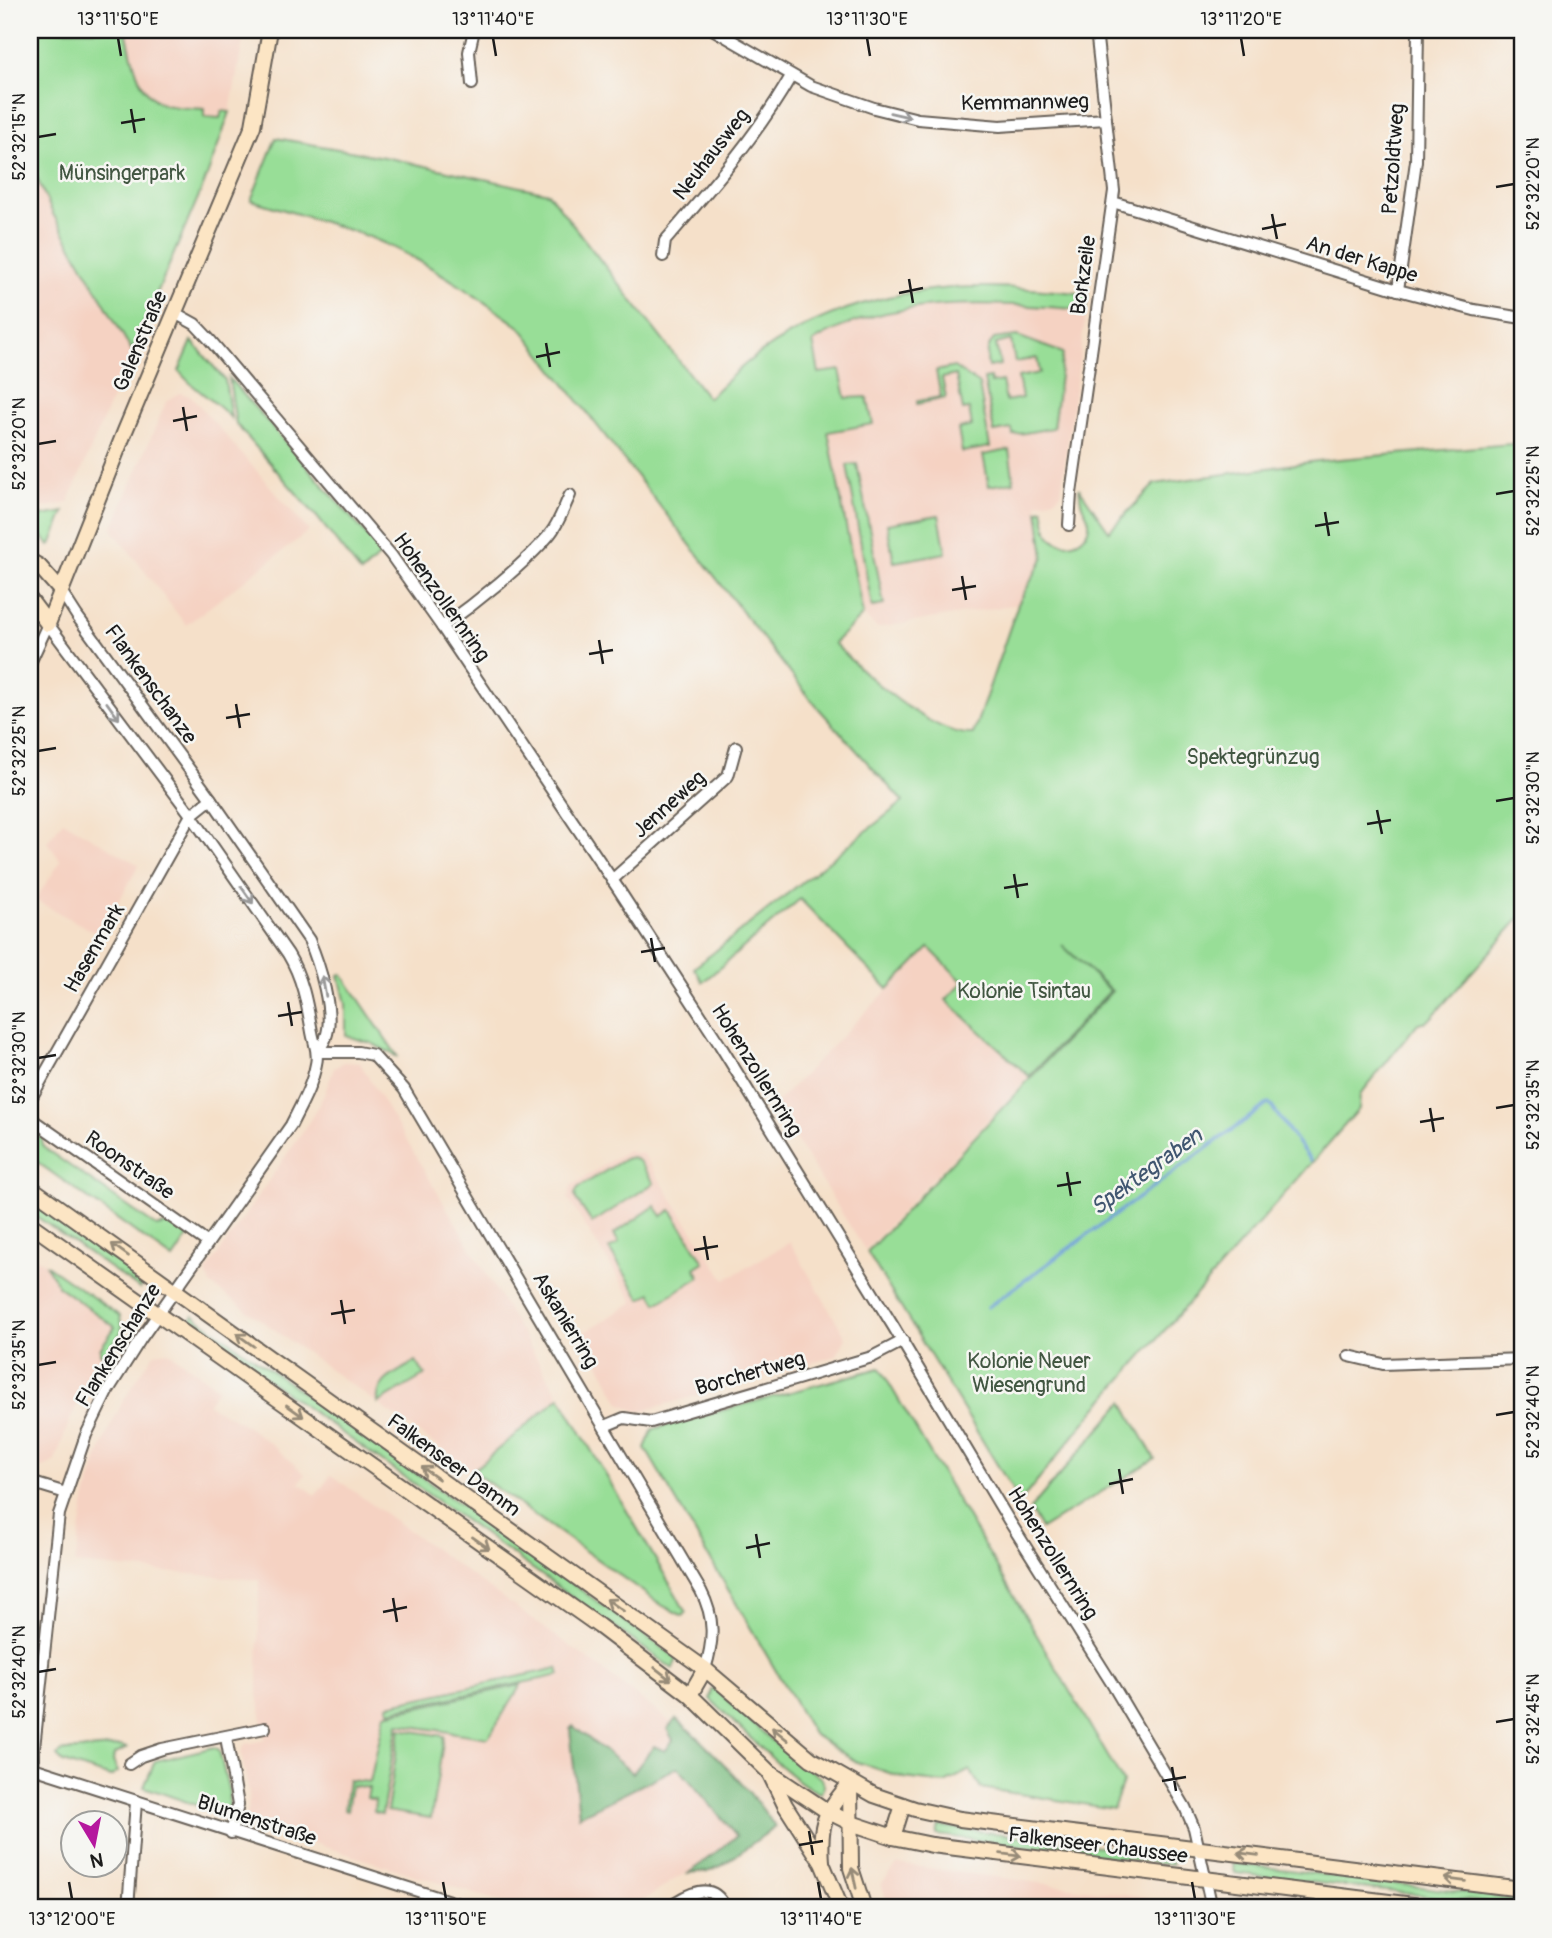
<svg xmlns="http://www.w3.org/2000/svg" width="1552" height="1938" viewBox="0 0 1552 1938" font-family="Pangolin,sans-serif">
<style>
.built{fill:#f5d2c2}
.green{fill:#98de97;stroke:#5a7d5a;stroke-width:2}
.forest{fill:#7abd80;stroke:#4b6c4e;stroke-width:2}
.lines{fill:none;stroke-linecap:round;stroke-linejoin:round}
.stream{stroke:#6b9ed6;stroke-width:3.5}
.street-casing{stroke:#686159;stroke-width:14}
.secondary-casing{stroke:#686159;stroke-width:18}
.street{stroke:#fff;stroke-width:10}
.secondary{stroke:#fce5c4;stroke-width:14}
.oneway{stroke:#999}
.oneway2{stroke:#978b78}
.ticks{fill:none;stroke:#1c1c1c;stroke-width:2.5}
.labels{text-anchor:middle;stroke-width:5;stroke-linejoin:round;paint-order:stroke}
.street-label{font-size:21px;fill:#1c1c1c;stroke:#f6f6f2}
.park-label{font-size:21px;fill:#415641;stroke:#f6f6f2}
.water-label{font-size:23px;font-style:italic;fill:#405670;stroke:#f6f6f2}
.neatline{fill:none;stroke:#1c1c1c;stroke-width:2.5}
.ticks-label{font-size:18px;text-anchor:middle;fill:#1c1c1c}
</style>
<rect width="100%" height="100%" fill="#f6f6f2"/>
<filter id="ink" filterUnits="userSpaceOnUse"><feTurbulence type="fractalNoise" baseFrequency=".0143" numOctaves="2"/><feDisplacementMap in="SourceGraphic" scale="14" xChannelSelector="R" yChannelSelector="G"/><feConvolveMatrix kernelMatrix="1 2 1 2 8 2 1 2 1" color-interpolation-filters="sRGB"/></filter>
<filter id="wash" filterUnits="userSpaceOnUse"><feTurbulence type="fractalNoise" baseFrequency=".00686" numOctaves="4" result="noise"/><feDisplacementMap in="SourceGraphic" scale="28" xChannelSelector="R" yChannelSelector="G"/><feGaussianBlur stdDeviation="1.57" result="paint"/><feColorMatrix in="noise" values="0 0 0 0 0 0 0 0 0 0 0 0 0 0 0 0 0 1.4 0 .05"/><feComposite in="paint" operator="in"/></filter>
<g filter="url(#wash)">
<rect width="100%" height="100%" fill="#f5e0c9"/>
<!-- built -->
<g class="built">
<polygon points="126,30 245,30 230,112 222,111 220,118 203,117 165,105 149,95 140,81"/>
<polygon points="30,163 53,214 132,351 68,503 30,510"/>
<polygon points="968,302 1086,310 1061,493 1055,499 1037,503 1043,538 1044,557 1018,604 877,628 863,615 828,431 873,424 819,373 813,342 837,328 896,311"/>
<polygon points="179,393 191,396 309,531 186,625 112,529 166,402"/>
<polygon points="63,821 139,865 100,935 35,900 61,861 47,842"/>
<polygon points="928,949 961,982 944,1000 1028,1077 865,1250 774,1105"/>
<polygon points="344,1062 360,1063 560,1397 472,1471 210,1284 206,1272 309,1122 324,1095 334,1068"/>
<polygon points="626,1151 643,1154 725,1280 790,1242 846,1338 836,1356 639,1412 620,1403 583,1333 634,1302 568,1199 571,1186"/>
<polygon points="30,1253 120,1316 122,1331 88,1383 71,1417 55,1461 42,1468 30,1464"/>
<polygon points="168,1351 218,1388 207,1404 242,1423 270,1443 305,1474 299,1483 316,1495 331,1475 599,1667 672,1723 667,1729 673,1740 665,1751 654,1746 633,1773 574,1726 570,1729 580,1815 678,1767 737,1836 689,1873 680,1876 633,1908 520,1908 252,1824 247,1817 249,1795 241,1752 245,1744 265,1740 258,1694 259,1580 75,1564 85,1501 97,1460 110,1427 123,1401 154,1353"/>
<polygon points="898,1864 1146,1897 1160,1908 889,1908 881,1884"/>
</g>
<!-- green -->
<g class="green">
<path d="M30,30H126C132,55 137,96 165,105C177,108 192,108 204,109V117L220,118L222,111L230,112L204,184L132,351L53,214L30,163Z"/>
<path d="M276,138L389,158L548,193L708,398C722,386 734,373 748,362C816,309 902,286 987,287C1021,287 1055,291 1088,294L1086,310C1000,303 889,293 813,342L819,373L840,370L846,398L867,397L873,424L828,432L863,615L834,643C861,672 933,737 973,734L1018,604L1044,557L1038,510L1043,509C1045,517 1045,529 1050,536C1062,550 1086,544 1089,526C1090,517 1085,513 1082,505C1080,500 1080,494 1079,488L1109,531L1155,484L1317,461L1522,443V916L1431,1018L1424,1023H1418L1360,1095L1359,1109L1093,1412L1020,1502L867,1252L1112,991L1062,945L1110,991L1029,1076L946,1000L963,982L929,948L888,989L800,899L703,982L694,968L903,802L812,701L521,328C475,295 421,257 369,237C330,223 290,212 251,200Z"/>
<path d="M1017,336L1063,353L1053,428L1013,435L1012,429L994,432L984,379L990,378L991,383L1002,381L1006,401L1022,398L1018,377L1040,373L1037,358L1015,362L1011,340L996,344L1000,365L988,367C986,357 987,347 994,339Z"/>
<path d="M192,341L225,380L231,418C215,400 193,390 179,371Z"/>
<polygon points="954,367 979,384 990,447 962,452 958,429 972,426 969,409 963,410 956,375 942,378 946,398 917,404 917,401 941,397 936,371"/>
<polygon points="229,378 380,550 382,554 361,573 317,517 236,424"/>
<polygon points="1009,450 1014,482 989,486 983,455"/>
<polygon points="857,464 884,605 872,607 847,465"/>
<polygon points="64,512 51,545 49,546 30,518"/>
<polygon points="939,515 946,553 894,562 887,524"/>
<polygon points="342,974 398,1057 371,1043 346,1036 346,1004 339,975"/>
<polygon points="30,1124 41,1132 43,1147 157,1227 173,1223 189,1235 173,1259 30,1157"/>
<polygon points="632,1157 639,1161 654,1183 592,1223 576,1199 575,1193 578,1188 625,1159"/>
<polygon points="30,1200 145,1281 140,1289 30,1212"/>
<polygon points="655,1206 662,1216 671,1210 704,1262 695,1268 700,1277 657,1303 651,1293 641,1299 609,1249 619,1243 614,1234"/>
<polygon points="45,1264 120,1316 122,1331 105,1356 100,1353 100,1349 115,1327 59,1287"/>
<polygon points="193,1315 677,1658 673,1669 188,1323"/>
<path d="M416,1361L425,1375L378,1403C375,1379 398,1373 416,1361Z"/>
<polygon points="880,1368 1123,1782 1113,1809 981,1788 970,1770 945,1783 904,1778 857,1762 813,1734 645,1448 653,1429"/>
<polygon points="560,1397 677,1596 686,1613 683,1616 663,1606 472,1471"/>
<polygon points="1123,1402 1155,1459 1041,1529 1030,1509"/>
<polygon points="558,1668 560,1675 389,1711 388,1705"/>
<polygon points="521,1685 488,1738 398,1724 382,1814 374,1812 375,1800 367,1798 369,1788 351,1785 347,1811 344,1810 348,1780 370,1782 385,1714"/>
<path d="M715,1689L777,1745L822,1779L824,1785L821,1793C796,1787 733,1720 710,1699L712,1690Z"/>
<polygon points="400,1729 444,1736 431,1818 387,1811"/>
<polygon points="120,1746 127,1748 114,1755 113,1761 118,1772 111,1777 63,1762 57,1756 60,1752 67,1751"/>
<polygon points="214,1747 219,1750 229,1792 228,1810 221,1814 144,1787 155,1761"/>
<polygon points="939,1826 1169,1855 1172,1865 937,1835"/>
<polygon points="1233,1863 1522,1900 1522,1907 1235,1873"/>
</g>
<!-- forest -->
<path class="forest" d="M677,1719C713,1751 748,1786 775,1827L721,1866L708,1871L689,1873L737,1836L678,1767L579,1816L570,1729L573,1726L633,1773L654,1746L665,1751L673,1740L667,1729Z"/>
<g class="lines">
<!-- stream -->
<polyline class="stream" points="988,1307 1269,1103 1310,1160"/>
</g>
</g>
<g filter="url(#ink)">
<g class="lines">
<defs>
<g id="street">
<polyline points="714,30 811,86 874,108 918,119 1000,126 1106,119"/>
<polyline points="472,84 469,52 474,30"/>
<polyline points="1113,202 1398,290 1474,310 1522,318"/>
<path d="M663,256L665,241C710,189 757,136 791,76"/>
<polyline points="1398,290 1416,161 1418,30"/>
<polyline points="175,313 195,324 210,340 391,555 442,627 619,890 720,1045 893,1326 1008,1519 1111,1682 1185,1807 1194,1828 1212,1908"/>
<polyline points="1069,525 1071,493 1114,191 1096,30"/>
<path d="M61,591L77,616L211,799L309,940C319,963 335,1013 326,1037C325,1042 320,1047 318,1052"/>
<path d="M442,627C476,603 524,565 550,534C559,523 564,507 570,495"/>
<path d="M30,663L48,624L191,815L288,954C303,979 307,1004 312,1032C314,1044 319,1052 316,1064C312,1086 301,1105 291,1125L140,1340L107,1392L86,1435L59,1514L34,1748L30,1819"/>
<polyline points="612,880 728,776 736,747"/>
<path d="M318,1052H358L373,1055L404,1089L701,1591C715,1618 714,1641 705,1669"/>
<polyline points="30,1100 191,815 211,799"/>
<polyline points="30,1118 208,1243"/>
<polyline points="1349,1356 1383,1364 1522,1359"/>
<polyline points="605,1426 624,1418 651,1422 872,1357 903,1341"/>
<polyline points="30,1482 66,1493"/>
<polyline points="226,1737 238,1805 231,1833"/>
<polyline points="129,1764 141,1756 162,1749 265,1728"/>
<polyline points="30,1767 471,1908"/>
<polyline points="128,1908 136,1802"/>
<path d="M667,1908C686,1894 713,1879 725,1908"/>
</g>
<g id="secondary">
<polyline points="30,561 39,566 61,591"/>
<polyline points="30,600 48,624"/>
<polyline points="48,624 125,431 253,126 270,30"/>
<polyline points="30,1187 705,1669 811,1759 874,1795 915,1809 960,1819 1522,1889"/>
<polyline points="30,1224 599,1626 690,1695 770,1773 827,1811 851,1823 893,1837 932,1845 1437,1908"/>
<polyline points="690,1695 705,1669"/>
<polyline points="770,1774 785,1805 822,1863 841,1908"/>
<polyline points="850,1783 851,1868 864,1908"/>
<polyline points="893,1837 903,1805"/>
<path d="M822,1862C819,1820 825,1814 850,1783"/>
</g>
</defs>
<!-- street casing -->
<use href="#street" class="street-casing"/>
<!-- secondary casing -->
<use href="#secondary" class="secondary-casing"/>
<!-- street -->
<use href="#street" class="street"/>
<!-- secondary -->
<use href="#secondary" class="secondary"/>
</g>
<!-- one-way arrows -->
<defs><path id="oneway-shaft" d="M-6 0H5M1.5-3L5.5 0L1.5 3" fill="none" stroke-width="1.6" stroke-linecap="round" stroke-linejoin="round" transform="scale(1.75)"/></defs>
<g class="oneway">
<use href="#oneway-shaft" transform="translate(900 115) rotate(13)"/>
<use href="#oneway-shaft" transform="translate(113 711) rotate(54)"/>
<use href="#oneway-shaft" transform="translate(247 895) rotate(55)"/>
<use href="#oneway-shaft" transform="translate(324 986) rotate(-100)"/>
</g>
<g class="oneway2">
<use href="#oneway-shaft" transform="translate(120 1250) rotate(-144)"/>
<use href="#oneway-shaft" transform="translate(245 1340) rotate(-144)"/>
<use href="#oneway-shaft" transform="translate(295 1411) rotate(35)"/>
<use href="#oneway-shaft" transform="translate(430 1473) rotate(-144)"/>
<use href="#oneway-shaft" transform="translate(481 1543) rotate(35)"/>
<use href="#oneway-shaft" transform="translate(615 1605) rotate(-145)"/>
<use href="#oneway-shaft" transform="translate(663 1674) rotate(38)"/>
<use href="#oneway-shaft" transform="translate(780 1734) rotate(-141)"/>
<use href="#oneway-shaft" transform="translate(1248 1854) rotate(-173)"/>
<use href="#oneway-shaft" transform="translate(1011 1855) rotate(7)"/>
<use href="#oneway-shaft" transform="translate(854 1878) rotate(-102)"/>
<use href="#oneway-shaft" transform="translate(1455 1880) rotate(-173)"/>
</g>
</g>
<!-- ticks -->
<path class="ticks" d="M118,38L121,56M493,38L496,56M867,38L870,56M1241,38L1244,56M131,109L135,133M121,123L145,119M38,137L56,134M1496,187L1514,184M1272,214L1277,239M1262,229L1286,224M909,279L913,303M899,293L923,288M546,343L550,367M536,357L560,352M183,407L187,431M173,421L197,416M38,444L56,441M1496,494L1514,491M1325,512L1329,536M1315,526L1339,522M962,576L966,600M952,590L976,586M599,640L603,664M589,654L613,650M236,704L240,728M226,718L250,714M38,751L56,748M1496,801L1514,798M1377,810L1382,834M1367,824L1391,820M1014,874L1018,898M1004,888L1028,884M651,938L655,962M641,952L665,948M288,1002L292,1026M278,1016L302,1012M38,1058L56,1055M1430,1108L1434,1132M1496,1108L1514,1105M1420,1122L1444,1118M1067,1172L1071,1196M1057,1186L1081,1182M704,1236L708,1260M694,1250L718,1246M341,1300L345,1324M331,1314L355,1310M38,1365L56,1362M1496,1415L1514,1412M1119,1469L1123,1494M1109,1484L1133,1479M756,1534L760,1558M746,1548L770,1543M393,1598L397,1622M383,1612L407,1607M38,1672L56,1669M1496,1722L1514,1719M1172,1767L1176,1791M1162,1781L1186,1777M809,1831L813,1855M799,1845L823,1841M69,1882L72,1899M443,1882L446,1899M818,1882L821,1899M1192,1882L1195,1899"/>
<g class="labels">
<!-- street labels -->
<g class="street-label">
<text transform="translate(1025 102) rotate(-1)" y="7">Kemmannweg</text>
<text transform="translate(711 154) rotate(-52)" y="7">Neuhausweg</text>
<text transform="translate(1393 159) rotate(-86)" y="7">Petzoldtweg</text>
<text transform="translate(1362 259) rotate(17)" y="7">An der Kappe</text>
<text transform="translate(1083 275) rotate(-82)" y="7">Borkzeile</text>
<text transform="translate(140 341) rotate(-67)" y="7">Galenstraße</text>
<text transform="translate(442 597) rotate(55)" y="7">Hohenzollernring</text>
<text transform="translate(151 684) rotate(54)" y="7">Flankenschanze</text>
<text transform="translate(669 804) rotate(-42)" y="7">Jenneweg</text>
<text transform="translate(94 948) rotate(-60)" y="7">Hasenmark</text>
<text transform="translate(757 1070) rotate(58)" y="7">Hohenzollernring</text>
<text transform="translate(130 1165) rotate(35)" y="7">Roonstraße</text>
<text transform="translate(566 1320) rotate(59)" y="7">Askanierring</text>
<text transform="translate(118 1345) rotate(-58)" y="7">Flankenschanze</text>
<text transform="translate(750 1373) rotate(-16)" y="7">Borchertweg</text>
<text transform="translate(454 1465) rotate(36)" y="7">Falkenseer Damm</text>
<text transform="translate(1053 1553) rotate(58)" y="7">Hohenzollernring</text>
<text transform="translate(257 1820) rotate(18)" y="7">Blumenstraße</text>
<text transform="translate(1098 1845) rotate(7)" y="7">Falkenseer Chaussee</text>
</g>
<!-- park labels -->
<g class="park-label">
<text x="122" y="180">Münsingerpark</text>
<text x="1253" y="764">Spektegrünzug</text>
<text x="1024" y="998">Kolonie Tsintau</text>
<text x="1029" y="1368">Kolonie Neuer<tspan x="1029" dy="24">Wiesengrund</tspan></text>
</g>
<!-- water labels -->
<g class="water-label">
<text transform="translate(1146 1171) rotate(-36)" y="8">Spektegraben</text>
</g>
</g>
<!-- margin -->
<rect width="1552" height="1938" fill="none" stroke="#f6f6f2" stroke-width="77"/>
<!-- north arrow -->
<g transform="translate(94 1844) rotate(170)"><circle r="33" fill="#f6f6f2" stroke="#9f9f9c" stroke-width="2"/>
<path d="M0-5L12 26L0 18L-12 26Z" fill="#b5179e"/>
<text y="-10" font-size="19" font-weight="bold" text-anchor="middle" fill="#1c1c1c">N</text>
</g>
<rect x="38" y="38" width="1476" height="1861" class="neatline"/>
<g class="ticks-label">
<text x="118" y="25">13°11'50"E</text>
<text x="493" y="25">13°11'40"E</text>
<text x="867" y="25">13°11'30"E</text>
<text x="1241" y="25">13°11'20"E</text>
<text transform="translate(19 137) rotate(-90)" y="6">52°32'15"N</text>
<text transform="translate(1533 184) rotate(-90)" y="6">52°32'20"N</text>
<text transform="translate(19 444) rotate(-90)" y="6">52°32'20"N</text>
<text transform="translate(1533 491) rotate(-90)" y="6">52°32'25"N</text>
<text transform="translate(19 751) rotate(-90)" y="6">52°32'25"N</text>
<text transform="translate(1533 798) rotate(-90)" y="6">52°32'30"N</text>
<text transform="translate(19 1058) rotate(-90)" y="6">52°32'30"N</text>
<text transform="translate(1533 1105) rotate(-90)" y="6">52°32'35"N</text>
<text transform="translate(19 1365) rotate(-90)" y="6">52°32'35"N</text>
<text transform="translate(1533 1412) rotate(-90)" y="6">52°32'40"N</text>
<text transform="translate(19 1672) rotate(-90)" y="6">52°32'40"N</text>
<text transform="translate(1533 1719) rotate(-90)" y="6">52°32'45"N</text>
<text x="72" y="1925">13°12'00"E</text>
<text x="446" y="1925">13°11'50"E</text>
<text x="821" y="1925">13°11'40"E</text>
<text x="1195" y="1925">13°11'30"E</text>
</g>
</svg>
